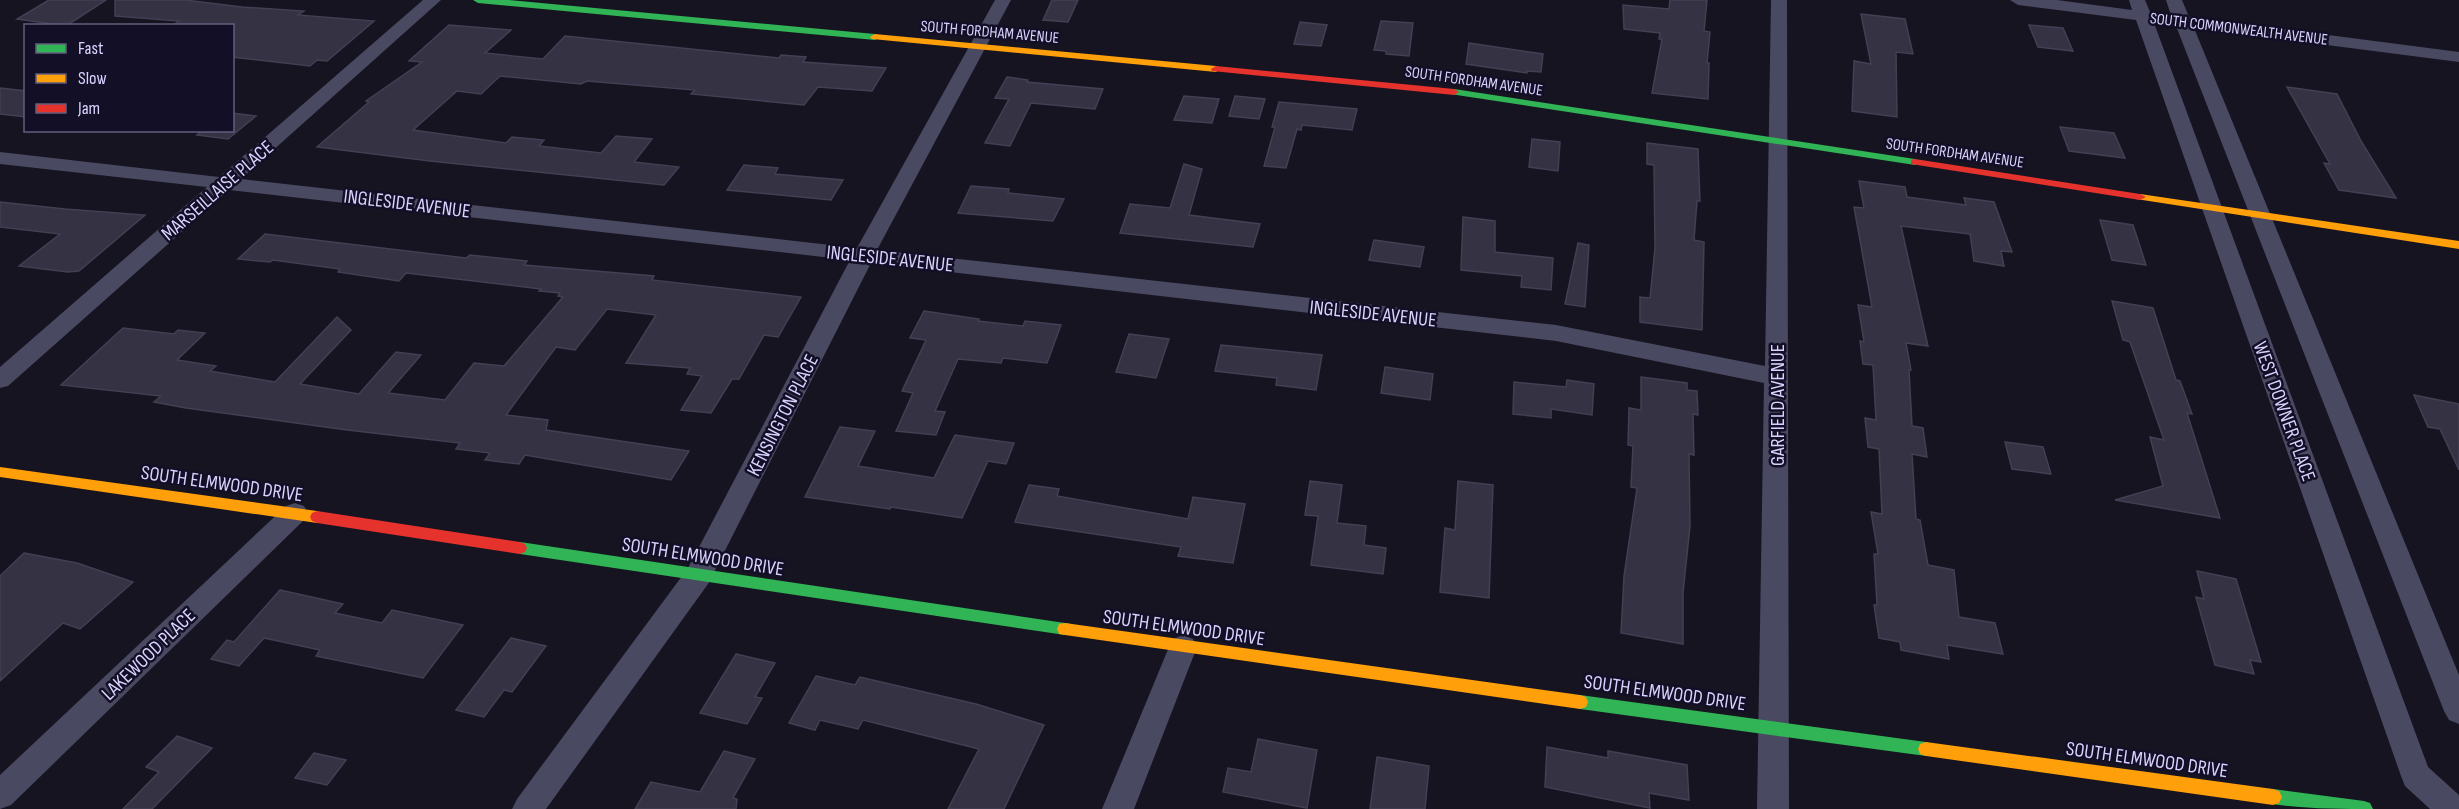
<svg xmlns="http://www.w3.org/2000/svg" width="2459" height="809" viewBox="0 0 2459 809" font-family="'Sofia Sans Condensed',sans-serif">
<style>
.building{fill:#343243;stroke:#433f54;stroke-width:1.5}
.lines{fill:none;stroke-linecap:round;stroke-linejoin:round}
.street{fill:#4a4962;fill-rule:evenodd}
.fast{fill:#30b455;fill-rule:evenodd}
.slow{fill:#ff9f0a;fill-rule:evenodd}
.jam{fill:#e5322d;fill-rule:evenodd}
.labels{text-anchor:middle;stroke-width:5;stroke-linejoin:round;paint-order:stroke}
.far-street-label{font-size:16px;fill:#d9d4ff;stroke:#130f26}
.street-label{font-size:20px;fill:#d9d4ff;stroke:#130f26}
</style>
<rect width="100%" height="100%" fill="#161421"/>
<!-- building -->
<g class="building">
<polygon points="49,0 106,0 66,26 17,19"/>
<polygon points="115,0 185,0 242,7 304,11 298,15 374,21 327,61 317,60 310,66 232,57 232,26 172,26 179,21 115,16"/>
<polygon points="1052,0 1078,0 1068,22 1043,20"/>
<polygon points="1670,0 1707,0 1704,31 1710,32 1707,63 1709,63 1708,99 1652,93 1662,39 1659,39 1660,33 1624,29 1623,5 1669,9"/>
<polygon points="1861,14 1905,19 1913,54 1896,52 1897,117 1852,111 1854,61 1871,64"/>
<polygon points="1381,21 1413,23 1409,56 1386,54 1386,51 1374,50"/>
<polygon points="1300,22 1327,25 1321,46 1294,44"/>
<polygon points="449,25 511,30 485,53 543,59 565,36 779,58 781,55 806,57 803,62 886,68 872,91 818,87 804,105 691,94 695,90 587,81 581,84 500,76 481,94 457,91 413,130 506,143 512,137 544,140 539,146 601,153 616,136 652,139 634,162 679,167 664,185 430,161 317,147 369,102 366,101 422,62 409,61"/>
<polygon points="2029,25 2063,28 2073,51 2038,47"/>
<polygon points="1469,43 1543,54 1541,72 1527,71 1527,73 1466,64"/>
<polygon points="1007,77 1028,80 1027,82 1103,89 1095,109 1031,103 1010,146 985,143 1009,99 995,98"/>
<polygon points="2287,87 2337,94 2361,141 2396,198 2339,190 2324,163 2330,164"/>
<polygon points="0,88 26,91 26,117 0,114"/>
<polygon points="1184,96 1219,99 1212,123 1174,120"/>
<polygon points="1235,96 1265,99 1259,119 1229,116"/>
<polygon points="1279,102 1357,109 1352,130 1302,125 1301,130 1297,129 1286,168 1264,166 1275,127 1272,127"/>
<polygon points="232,113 256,116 228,139 197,135 203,130 232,130"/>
<polygon points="2060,127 2114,133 2125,158 2069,151"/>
<polygon points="1532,139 1560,142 1558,171 1529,167"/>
<polygon points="1647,143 1698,149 1700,201 1697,201 1694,240 1704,242 1702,330 1640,322 1640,297 1650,298 1655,248 1654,165 1647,164"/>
<polygon points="1184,164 1202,169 1189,215 1260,224 1253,247 1120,233 1130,204 1170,208"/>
<polygon points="744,165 778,168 775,174 843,180 831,200 727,190"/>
<polygon points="1859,181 1905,187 1907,197 1966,205 1964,198 1994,202 2012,252 2001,251 2004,266 1974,261 1970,234 1901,226 1928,346 1906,343 1911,370 1909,370 1912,426 1923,428 1927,457 1912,454 1916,519 1920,520 1928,565 1954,570 1959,617 1995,623 2003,654 1947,645 1949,659 1901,650 1900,642 1879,638 1874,605 1877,605 1874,554 1878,554 1871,512 1882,514 1879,449 1868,447 1865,418 1876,420 1873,365 1863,364 1860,341 1864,342 1858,305 1872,307 1854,207 1864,208"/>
<polygon points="971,186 1009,189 1008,193 1064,199 1053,221 958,213"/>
<polygon points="0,202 65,209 145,215 79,271 68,272 19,266 60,234 0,227"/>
<polygon points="1463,217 1495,221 1495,252 1553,258 1551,290 1521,287 1522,276 1461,270"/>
<polygon points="2100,220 2133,225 2146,265 2112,260"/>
<polygon points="265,234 466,258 470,255 527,261 524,265 654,276 652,280 801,297 778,337 764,335 739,379 732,379 711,413 681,410 702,376 687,374 690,368 626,363 656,315 607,309 575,350 556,347 506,415 548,420 546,430 689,451 671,480 525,455 519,464 485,460 490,453 456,449 460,443 347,430 186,408 154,402 161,396 61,385 123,328 174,334 178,330 205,333 177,360 216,366 210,371 275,382 337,317 351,330 300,384 359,394 396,352 421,355 388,393 445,400 474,363 504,366 563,297 558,296 560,293 539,291 541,289 406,273 399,281 338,272 340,269 273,260 270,262 238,259"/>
<polygon points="1374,240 1424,247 1420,267 1369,260"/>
<polygon points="1578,243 1589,245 1585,307 1565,304"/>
<polygon points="2112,301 2153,308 2176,380 2180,381 2192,414 2187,413 2220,518 2115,500 2163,486 2150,437 2164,440 2130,342 2123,340"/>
<polygon points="924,311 979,319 978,321 1023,326 1025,321 1061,325 1047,363 1003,358 1001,363 958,359 935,411 945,412 936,435 896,431 913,393 902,391 926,340 910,338"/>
<polygon points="1129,334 1169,339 1156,378 1116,372"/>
<polygon points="1221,345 1322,355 1316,390 1276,385 1277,378 1215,371"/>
<polygon points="1385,367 1433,374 1430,400 1381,393"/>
<polygon points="1641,377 1687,383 1687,390 1697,391 1698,415 1693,414 1694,455 1689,454 1690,526 1683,593 1683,644 1621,633 1624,576 1637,488 1631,487 1633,446 1628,445 1629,408 1641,410"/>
<polygon points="1567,380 1594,384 1592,415 1551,409 1551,418 1513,414 1514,382 1566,387"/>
<polygon points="2414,395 2459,404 2459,470 2440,429 2428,427"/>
<polygon points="840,427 875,431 858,466 934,478 955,435 1014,443 1006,464 988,461 962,518 891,507 890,509 805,497"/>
<polygon points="2005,442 2043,447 2051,474 2012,469"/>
<polygon points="1310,481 1342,485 1337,523 1366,526 1364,545 1386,548 1383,574 1311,565 1318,516 1305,515"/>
<polygon points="1458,481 1493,485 1489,598 1440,592 1445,528 1455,530"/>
<polygon points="1029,485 1059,489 1057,496 1188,519 1193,497 1245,504 1233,563 1178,556 1181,547 1015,522"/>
<polygon points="24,553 77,563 133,582 80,629 63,623 0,681 0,576"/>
<polygon points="2197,571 2236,579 2261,662 2250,660 2254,674 2215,665 2196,597 2204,599"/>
<polygon points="280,590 343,604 335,613 382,623 392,610 463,625 423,678 316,656 320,650 264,638 239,666 211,659 227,640 234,642"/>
<polygon points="511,638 546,646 512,692 504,690 484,717 456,710"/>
<polygon points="736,654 775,663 755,697 762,698 747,724 700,713"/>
<polygon points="816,676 855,685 860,677 976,704 1044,725 1004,809 948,809 979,749 863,720 858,729 820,720 815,730 789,723"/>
<polygon points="177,736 212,748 152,809 123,809 159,772 146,767"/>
<polygon points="1258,739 1317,750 1307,808 1223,792 1228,768 1251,772"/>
<polygon points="1547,747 1608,758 1608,751 1687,765 1689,800 1649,793 1650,808 1545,787"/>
<polygon points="724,751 755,759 733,798 737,799 736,809 635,809 651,782 700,792"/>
<polygon points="314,753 346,760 327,785 295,778"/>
<polygon points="1377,757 1429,766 1425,809 1370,809"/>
</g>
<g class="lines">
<!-- street -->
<g class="street">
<polygon points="423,0 441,0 241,179 857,248 995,0 1011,0 877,250 1556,325 1765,366 1771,0 1787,0 1789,809 1757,809 1764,383 1556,341 871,263 708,584 546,809 512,809 517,799 688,568 850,260 229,190 8,386 0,388 0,367 207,187 0,164 0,152 219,177"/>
<polygon points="2010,0 2057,0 2132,10 2129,0 2145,0 2150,12 2171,15 2166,0 2182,0 2189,17 2459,52 2459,62 2194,28 2459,675 2459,724 2449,720 2444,711 2176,26 2154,23 2428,767 2459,795 2459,809 2430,809 2405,786 2401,776 2136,20 2018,5"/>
<polygon points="295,503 304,506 308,513 304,520 11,805 0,809 0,775 286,506"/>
<polygon points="1183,635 1193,639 1197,647 1134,809 1102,809 1169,647 1173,639"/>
</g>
<!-- fast -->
<g class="fast">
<polygon points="473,0 509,0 875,34 880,37 875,40 478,3"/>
<polygon points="1454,89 1915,159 1921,162 1915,165 1450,94 1450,90"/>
<polygon points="520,542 1065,623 1071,624 1073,629 1071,634 1065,635 520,554 515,552 513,548 515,544"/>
<polygon points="1580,695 1926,742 1932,744 1934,749 1932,754 1926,756 1580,709 1574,707 1572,702 1574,697"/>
<path d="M2273,789L2364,801L2370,803L2373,809C2339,809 2299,809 2267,803L2264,797L2267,791Z"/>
</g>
<!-- slow -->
<g class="slow">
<polygon points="875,34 1216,66 1221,69 1216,72 872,39 870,37"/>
<polygon points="2140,194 2459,241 2459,249 2136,199 2136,195"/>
<polygon points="0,467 317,511 322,513 324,517 322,521 317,523 0,477"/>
<polygon points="1065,623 1580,695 1586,697 1588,702 1586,707 1580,709 1065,635 1059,634 1057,629 1059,624"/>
<polygon points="1926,742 2273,789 2279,791 2282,797 2279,803 2273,805 1926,756 1920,754 1918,749 1920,744"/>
</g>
<!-- jam -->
<g class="jam">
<polygon points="1216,66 1454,89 1459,92 1454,95 1212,71 1211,69"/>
<polygon points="1915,159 2140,194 2146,197 2140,200 1911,164 1911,160"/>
<polygon points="317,511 520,542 525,544 527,548 525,552 520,554 317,523 312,521 310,517 312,513"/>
</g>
</g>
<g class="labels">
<!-- far-street labels -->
<g class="far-street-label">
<text transform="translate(2239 28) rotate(7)" y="6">SOUTH COMMONWEALTH AVENUE</text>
<text transform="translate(990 31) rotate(5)" y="6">SOUTH FORDHAM AVENUE</text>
<text transform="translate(1474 80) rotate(8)" y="6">SOUTH FORDHAM AVENUE</text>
<text transform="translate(1955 152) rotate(8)" y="6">SOUTH FORDHAM AVENUE</text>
</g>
<!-- street labels -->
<g class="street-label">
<text transform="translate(217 190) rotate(-41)" y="7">MARSEILLAISE PLACE</text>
<text transform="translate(407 203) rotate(7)" y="7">INGLESIDE AVENUE</text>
<text transform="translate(890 258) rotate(6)" y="7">INGLESIDE AVENUE</text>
<text transform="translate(1373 313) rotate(6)" y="7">INGLESIDE AVENUE</text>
<text transform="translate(1777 405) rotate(-90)" y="7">GARFIELD AVENUE</text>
<text transform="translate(2285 411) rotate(70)" y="7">WEST DOWNER PLACE</text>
<text transform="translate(782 415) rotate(-63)" y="7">KENSINGTON PLACE</text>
<text transform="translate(222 483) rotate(8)" y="7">SOUTH ELMWOOD DRIVE</text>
<text transform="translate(703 556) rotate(9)" y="7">SOUTH ELMWOOD DRIVE</text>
<text transform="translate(1184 627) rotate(8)" y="7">SOUTH ELMWOOD DRIVE</text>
<text transform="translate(148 654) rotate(-44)" y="7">LAKEWOOD PLACE</text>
<text transform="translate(1665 692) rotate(8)" y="7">SOUTH ELMWOOD DRIVE</text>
<text transform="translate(2147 759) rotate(8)" y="7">SOUTH ELMWOOD DRIVE</text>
</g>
</g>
<!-- legend -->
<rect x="24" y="24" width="210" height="108" fill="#130f26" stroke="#625e7d" stroke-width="1.5"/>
<rect x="36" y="44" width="30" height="9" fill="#30b455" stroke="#625e7d" stroke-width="1.5"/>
<text x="78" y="54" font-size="18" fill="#d9d4ff">Fast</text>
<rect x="36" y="74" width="30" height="9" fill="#ff9f0a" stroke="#625e7d" stroke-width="1.5"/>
<text x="78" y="84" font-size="18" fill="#d9d4ff">Slow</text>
<rect x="36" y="104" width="30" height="9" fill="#e5322d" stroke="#625e7d" stroke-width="1.5"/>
<text x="78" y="114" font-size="18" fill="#d9d4ff">Jam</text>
</svg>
